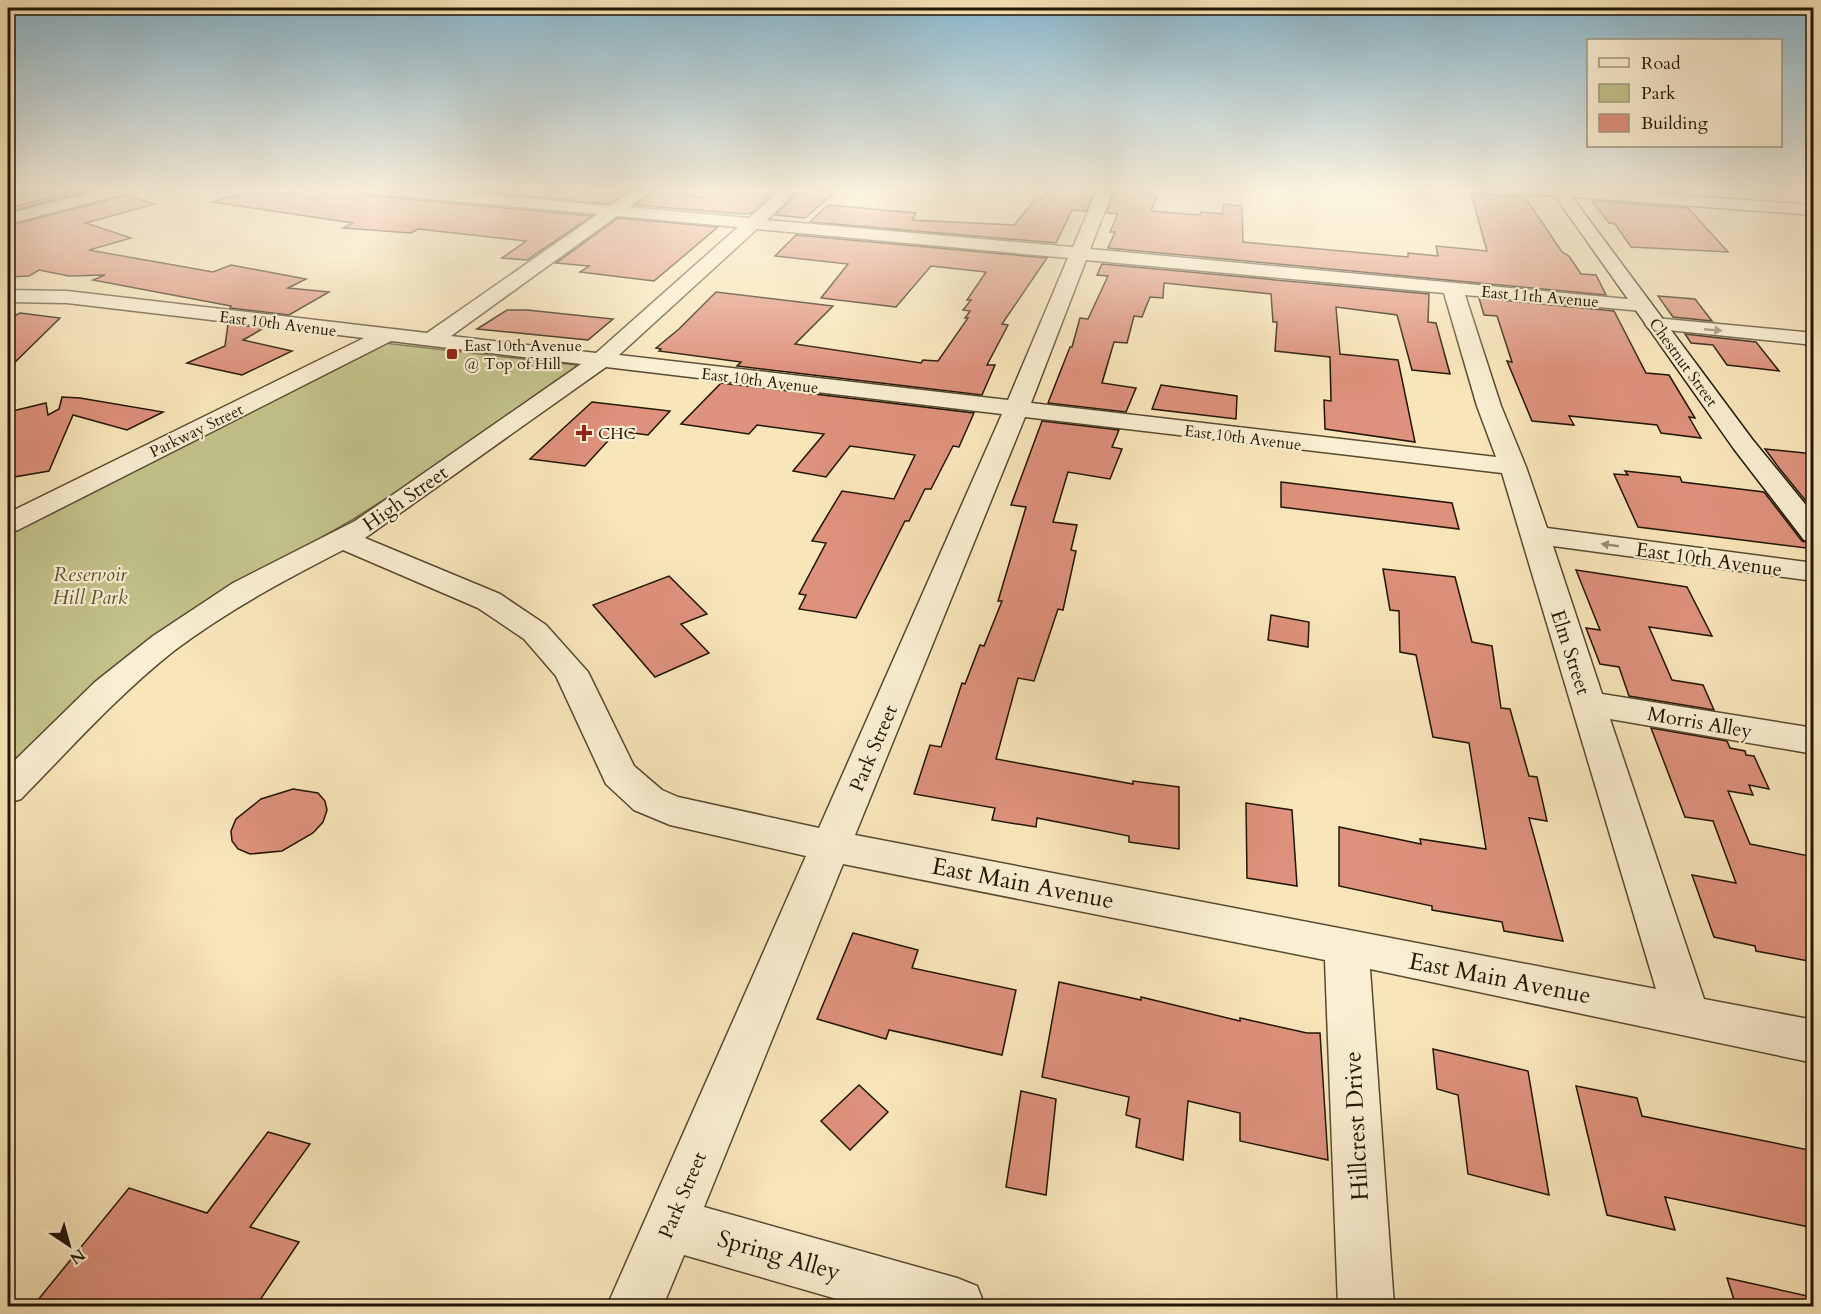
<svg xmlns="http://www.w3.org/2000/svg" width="1821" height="1314" viewBox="0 0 1821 1314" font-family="Cardo,serif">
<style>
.green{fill:#c3c38b;stroke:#726c48;stroke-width:1.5}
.building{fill:#de917c;stroke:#211505;stroke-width:1.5}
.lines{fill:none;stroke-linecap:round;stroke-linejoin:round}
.street-casing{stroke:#574932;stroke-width:3}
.secondary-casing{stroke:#211505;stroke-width:3}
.street{fill:#faefd2;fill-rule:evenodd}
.secondary{fill:#faefd2;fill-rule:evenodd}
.oneway{fill:#988d76}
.poi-dot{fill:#8f2418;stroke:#faefd2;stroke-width:2}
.labels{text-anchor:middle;stroke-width:4.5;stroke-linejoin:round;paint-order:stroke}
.far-street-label{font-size:16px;fill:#211505;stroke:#faefd2}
.far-poi-label{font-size:16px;fill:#211505;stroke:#faefd2;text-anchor:start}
.street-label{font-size:20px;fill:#211505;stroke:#faefd2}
.park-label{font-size:20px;font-style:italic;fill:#5a5234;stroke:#faefd2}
.near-street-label{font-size:24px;fill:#211505;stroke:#faefd2}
</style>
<rect width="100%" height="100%" fill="#f8e6ba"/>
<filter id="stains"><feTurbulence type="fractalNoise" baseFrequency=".00333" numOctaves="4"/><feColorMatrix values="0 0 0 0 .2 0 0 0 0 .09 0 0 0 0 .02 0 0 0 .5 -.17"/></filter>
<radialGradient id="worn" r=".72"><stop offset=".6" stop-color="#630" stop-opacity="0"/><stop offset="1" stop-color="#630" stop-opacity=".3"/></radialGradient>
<!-- green -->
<polygon class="green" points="384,343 576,365 575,369 470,445 352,520 187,614 81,700 8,771 8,535"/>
<!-- building -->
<g class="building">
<polygon points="87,188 100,188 8,212 8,208"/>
<polygon points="263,188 354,188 364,195 592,216 527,260 502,258 526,241 418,229 411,233 343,228 353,223 212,202"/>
<polygon points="438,188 610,188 629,190 609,204"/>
<polygon points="727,188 780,188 752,213 743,214 635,205 652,192 703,197 713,191 723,192"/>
<polygon points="802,188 839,188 805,218 775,215"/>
<polygon points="1049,188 1096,188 1086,211 1072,210 1056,243 810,222 828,205 916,213 912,220 1014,225 1037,197 1043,198"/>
<polygon points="1116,188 1154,188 1150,196 1157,197 1151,211 1200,215 1201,212 1222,214 1224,204 1242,206 1243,242 1408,257 1408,253 1438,256 1436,246 1487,251 1471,193 1525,197 1562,252 1569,256 1581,274 1596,275 1606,295 1108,248 1115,232 1110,232 1118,214 1107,213"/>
<polygon points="1605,188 1670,188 1674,193"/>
<polygon points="127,195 155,204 86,223 131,238 89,250 213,272 231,265 306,279 288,288 329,292 289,315 230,308 231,306 93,280 105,275 69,276 39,270 29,276 8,277 8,226"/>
<polygon points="1592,201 1688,208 1728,252 1631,247 1615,224 1609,223"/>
<polygon points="618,218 718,227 654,281 580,272 589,266 556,263"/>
<polygon points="796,235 1047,258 1002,324 1008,325 987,365 995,365 982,395 737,366 741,362 659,351 661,349 656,348 679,329 716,292 833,306 795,344 921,363 923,360 938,361 968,318 965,318 970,311 963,310 971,300 967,300 986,272 931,266 896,307 821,298 848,264 775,256"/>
<polygon points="1102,264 1429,294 1428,322 1436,323 1450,374 1412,370 1397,315 1336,307 1340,354 1398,360 1415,442 1325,429 1324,400 1331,401 1330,357 1275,351 1277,322 1273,322 1271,294 1164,283 1163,298 1150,297 1142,317 1134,316 1127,343 1114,342 1102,383 1136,388 1126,412 1048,403 1070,347 1072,347 1080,318 1088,319 1108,276 1097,275"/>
<polygon points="1658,296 1695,299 1712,321 1673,317"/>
<polygon points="1479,298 1614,311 1646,373 1669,375 1695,418 1689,417 1701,438 1661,433 1657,425 1569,416 1574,425 1532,421 1507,361 1512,362 1497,316 1484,315"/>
<polygon points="507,310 527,310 613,319 588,340 477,329"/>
<polygon points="20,313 60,318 8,369 8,319"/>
<polygon points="228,324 264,328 243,340 292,351 242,375 187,363 225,346"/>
<polygon points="1685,334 1756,342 1779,371 1727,365 1713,345 1691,343"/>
<polygon points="721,383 974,413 959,447 953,446 931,489 925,489 909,521 905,521 856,618 799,609 806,595 799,594 826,543 812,541 842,491 894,499 915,455 850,446 826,477 793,471 824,434 757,425 749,434 681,424"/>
<polygon points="1161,385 1237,396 1236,419 1152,409"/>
<polygon points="62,397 80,398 163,412 127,430 73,415 49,471 8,478 8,412 46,403 48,415 59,409"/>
<polygon points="592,402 670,411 648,435 617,431 585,466 530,459"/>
<polygon points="1042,421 1119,430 1112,447 1122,449 1110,479 1068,472 1053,522 1077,525 1071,550 1076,551 1063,610 1058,609 1034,681 1018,678 996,759 1133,784 1133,781 1179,787 1179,849 1129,842 1129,836 1037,818 1036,827 992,820 995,808 914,794 930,745 941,747 962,683 965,684 980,645 984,646 1002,601 998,601 1026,507 1011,505"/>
<polygon points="1765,449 1814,454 1814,511 1779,468"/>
<polygon points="1625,471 1680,477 1682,482 1764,492 1802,541 1814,544 1814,549 1638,527 1614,474 1628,475"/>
<polygon points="1281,482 1452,503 1459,529 1281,507"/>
<polygon points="1383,569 1455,577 1472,642 1492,646 1501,708 1510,709 1529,776 1537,777 1547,821 1529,818 1563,941 1504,931 1502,922 1432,910 1432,906 1339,886 1339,827 1421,844 1420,839 1486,849 1469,743 1433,737 1416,655 1400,652 1399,611 1390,610"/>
<polygon points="1576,570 1687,587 1712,636 1649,627 1672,680 1703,685 1714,710 1629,696 1619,667 1600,664 1586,628 1600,630"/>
<polygon points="669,576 707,614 681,624 709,653 655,677 593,605"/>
<polygon points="1271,615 1309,622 1308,647 1268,640"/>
<polygon points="1651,728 1727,741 1730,748 1745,751 1746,755 1754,756 1769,789 1749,785 1753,795 1728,791 1750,844 1814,857 1814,962 1756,951 1755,946 1714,937 1692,875 1736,883 1713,821 1685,817"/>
<polygon points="293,789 318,793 325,801 327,810 323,822 313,833 282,851 250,854 238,849 232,841 231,831 236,819 261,799"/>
<polygon points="1246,803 1292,810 1297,886 1247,878"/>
<polygon points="853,933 918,950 912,968 1016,990 1002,1055 889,1030 886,1039 817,1019"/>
<polygon points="1059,982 1141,1000 1141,997 1240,1021 1240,1018 1307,1033 1320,1033 1328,1160 1240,1141 1240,1113 1188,1101 1183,1160 1136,1147 1140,1119 1126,1115 1129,1097 1042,1077"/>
<polygon points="1433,1049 1528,1071 1549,1195 1468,1174 1458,1095 1437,1089"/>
<polygon points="859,1085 888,1112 850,1150 821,1121"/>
<polygon points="1576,1086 1637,1098 1642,1116 1814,1151 1814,1228 1665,1197 1675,1230 1607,1215"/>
<polygon points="1021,1091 1056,1099 1046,1195 1006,1187"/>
<polygon points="268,1132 310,1144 250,1227 299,1242 256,1306 33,1306 129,1188 207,1213"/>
<polygon points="1727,1278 1812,1297 1811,1306 1736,1306"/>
</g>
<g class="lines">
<defs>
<g id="street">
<polygon points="109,188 135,188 133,191 8,224 8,214"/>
<path d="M356,188H415L610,206L636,188H654L629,207L749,218L783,188H800L767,220L1073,247L1098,188H1114L1090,249L1649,301L1652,305L1649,309L1642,311L1465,295L1501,406L1526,467L1547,528L1814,563V581L1553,546L1602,694L1814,728V754L1610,719L1704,999L1814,1020V1063L1370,969L1394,1306H1338L1325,960L843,864L704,1207L957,1278L977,1286L985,1306H861L684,1255L663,1306H607L806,856L670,825L634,810L606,784L556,676L524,639L478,608L343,550C285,580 228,610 175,650C119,694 71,748 21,799L8,803V767L95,682L153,636L233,583L355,521L581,364L391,341L18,530L8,532V513L364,338L67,303L8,302V290L67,291L427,333L598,214L364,193ZM617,216L738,227L596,353L451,336ZM757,229L1068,258L1008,400L619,355ZM1086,260L1444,293L1477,406L1496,457L1031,403ZM606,367L1002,414L819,828L678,797L662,790L634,766L588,672L546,625L500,594L365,538ZM1025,417L1502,473L1656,989L855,835Z"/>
<polygon points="1655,318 1814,333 1814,345 1648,328 1645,324 1648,320"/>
</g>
<polygon id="secondary" points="1502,188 1575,188 1814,205 1814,215 1572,197 1752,439 1814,515 1814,542 1804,540 1734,449 1555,196 1510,193"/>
</defs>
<!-- street casing -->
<use href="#street" class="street-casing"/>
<!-- secondary casing -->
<use href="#secondary" class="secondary-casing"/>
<!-- street -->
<use href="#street" class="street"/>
<!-- secondary -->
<use href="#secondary" class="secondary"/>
</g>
<!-- one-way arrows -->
<defs><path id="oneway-solid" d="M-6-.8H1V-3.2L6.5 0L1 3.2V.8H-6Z" transform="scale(1.5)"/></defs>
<g class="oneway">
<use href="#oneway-solid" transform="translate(1713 330) rotate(5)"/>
<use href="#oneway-solid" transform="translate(1610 545) rotate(-172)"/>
</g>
<!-- sky -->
<linearGradient id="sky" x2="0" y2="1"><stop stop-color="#8ab9d0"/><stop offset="0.51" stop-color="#fcf4e0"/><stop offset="1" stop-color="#fcf4e0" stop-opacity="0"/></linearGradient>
<rect width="1821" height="372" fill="url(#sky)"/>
<!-- markers -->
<g class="poi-dot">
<rect x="446" y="348" width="12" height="12" rx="3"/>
<path d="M581 424h6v6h6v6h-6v6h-6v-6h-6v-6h6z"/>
</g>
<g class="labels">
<!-- far-street labels -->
<g class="far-street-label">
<text transform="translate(1540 296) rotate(5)" y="6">East 11th Avenue</text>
<text transform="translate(278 323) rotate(7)" y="6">East 10th Avenue</text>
<text transform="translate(1684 362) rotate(54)" y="6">Chestnut Street</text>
<text transform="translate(760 380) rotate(7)" y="6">East 10th Avenue</text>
<text transform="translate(196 430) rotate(-26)" y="6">Parkway Street</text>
<text transform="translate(1243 437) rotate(7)" y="6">East 10th Avenue</text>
</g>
<!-- far-poi labels -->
<g class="far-poi-label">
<text x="464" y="351">East 10th Avenue<tspan x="464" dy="18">@ Top of Hill</tspan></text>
<text x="598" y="439">CHC</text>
</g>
<!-- street labels -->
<g class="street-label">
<text transform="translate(405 498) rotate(-35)" y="7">High Street</text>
<text transform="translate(1709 559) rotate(8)" y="7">East 10th Avenue</text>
<text transform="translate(1571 652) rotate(72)" y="7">Elm Street</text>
<text transform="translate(1700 722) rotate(10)" y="7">Morris Alley</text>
<text transform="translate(873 748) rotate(-67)" y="7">Park Street</text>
<text transform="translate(682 1195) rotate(-67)" y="7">Park Street</text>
</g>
<!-- park labels -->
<g class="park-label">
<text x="90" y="581">Reservoir<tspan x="90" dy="23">Hill Park</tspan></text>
</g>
<!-- near-street labels -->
<g class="near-street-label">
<text transform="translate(1023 883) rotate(11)" y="8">East Main Avenue</text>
<text transform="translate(1500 978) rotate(11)" y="8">East Main Avenue</text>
<text transform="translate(1356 1126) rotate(-93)" y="8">Hillcrest Drive</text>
<text transform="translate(779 1255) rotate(16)" y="8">Spring Alley</text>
</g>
</g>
<!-- margin -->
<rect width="1821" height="1314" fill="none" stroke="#f8e6ba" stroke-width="30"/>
<rect x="9" y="9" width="1803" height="1296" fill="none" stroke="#211505" stroke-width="3"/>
<rect x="15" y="15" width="1791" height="1284" fill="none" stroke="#211505" stroke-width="1.5"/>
<!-- legend -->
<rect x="1587" y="39" width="195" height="108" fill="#faefd2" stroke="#a39880" stroke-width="1.5"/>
<rect x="1599" y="58" width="30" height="9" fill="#faefd2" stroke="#a39880" stroke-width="1.5"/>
<text x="1641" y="69" font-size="18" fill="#211505">Road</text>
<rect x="1599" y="84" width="30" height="18" fill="#c3c38b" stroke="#a39880" stroke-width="1.5"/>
<text x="1641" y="99" font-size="18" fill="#211505">Park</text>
<rect x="1599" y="114" width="30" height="18" fill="#de917c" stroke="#a39880" stroke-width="1.5"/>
<text x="1641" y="129" font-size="18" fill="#211505">Building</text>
<!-- north arrow -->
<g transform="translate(69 1245) rotate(144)" stroke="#faefd2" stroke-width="4.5" paint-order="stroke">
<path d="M0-4.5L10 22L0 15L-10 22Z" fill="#211505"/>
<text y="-9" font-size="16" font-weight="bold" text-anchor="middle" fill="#211505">N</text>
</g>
<rect width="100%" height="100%" filter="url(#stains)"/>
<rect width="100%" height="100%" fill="url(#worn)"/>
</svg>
